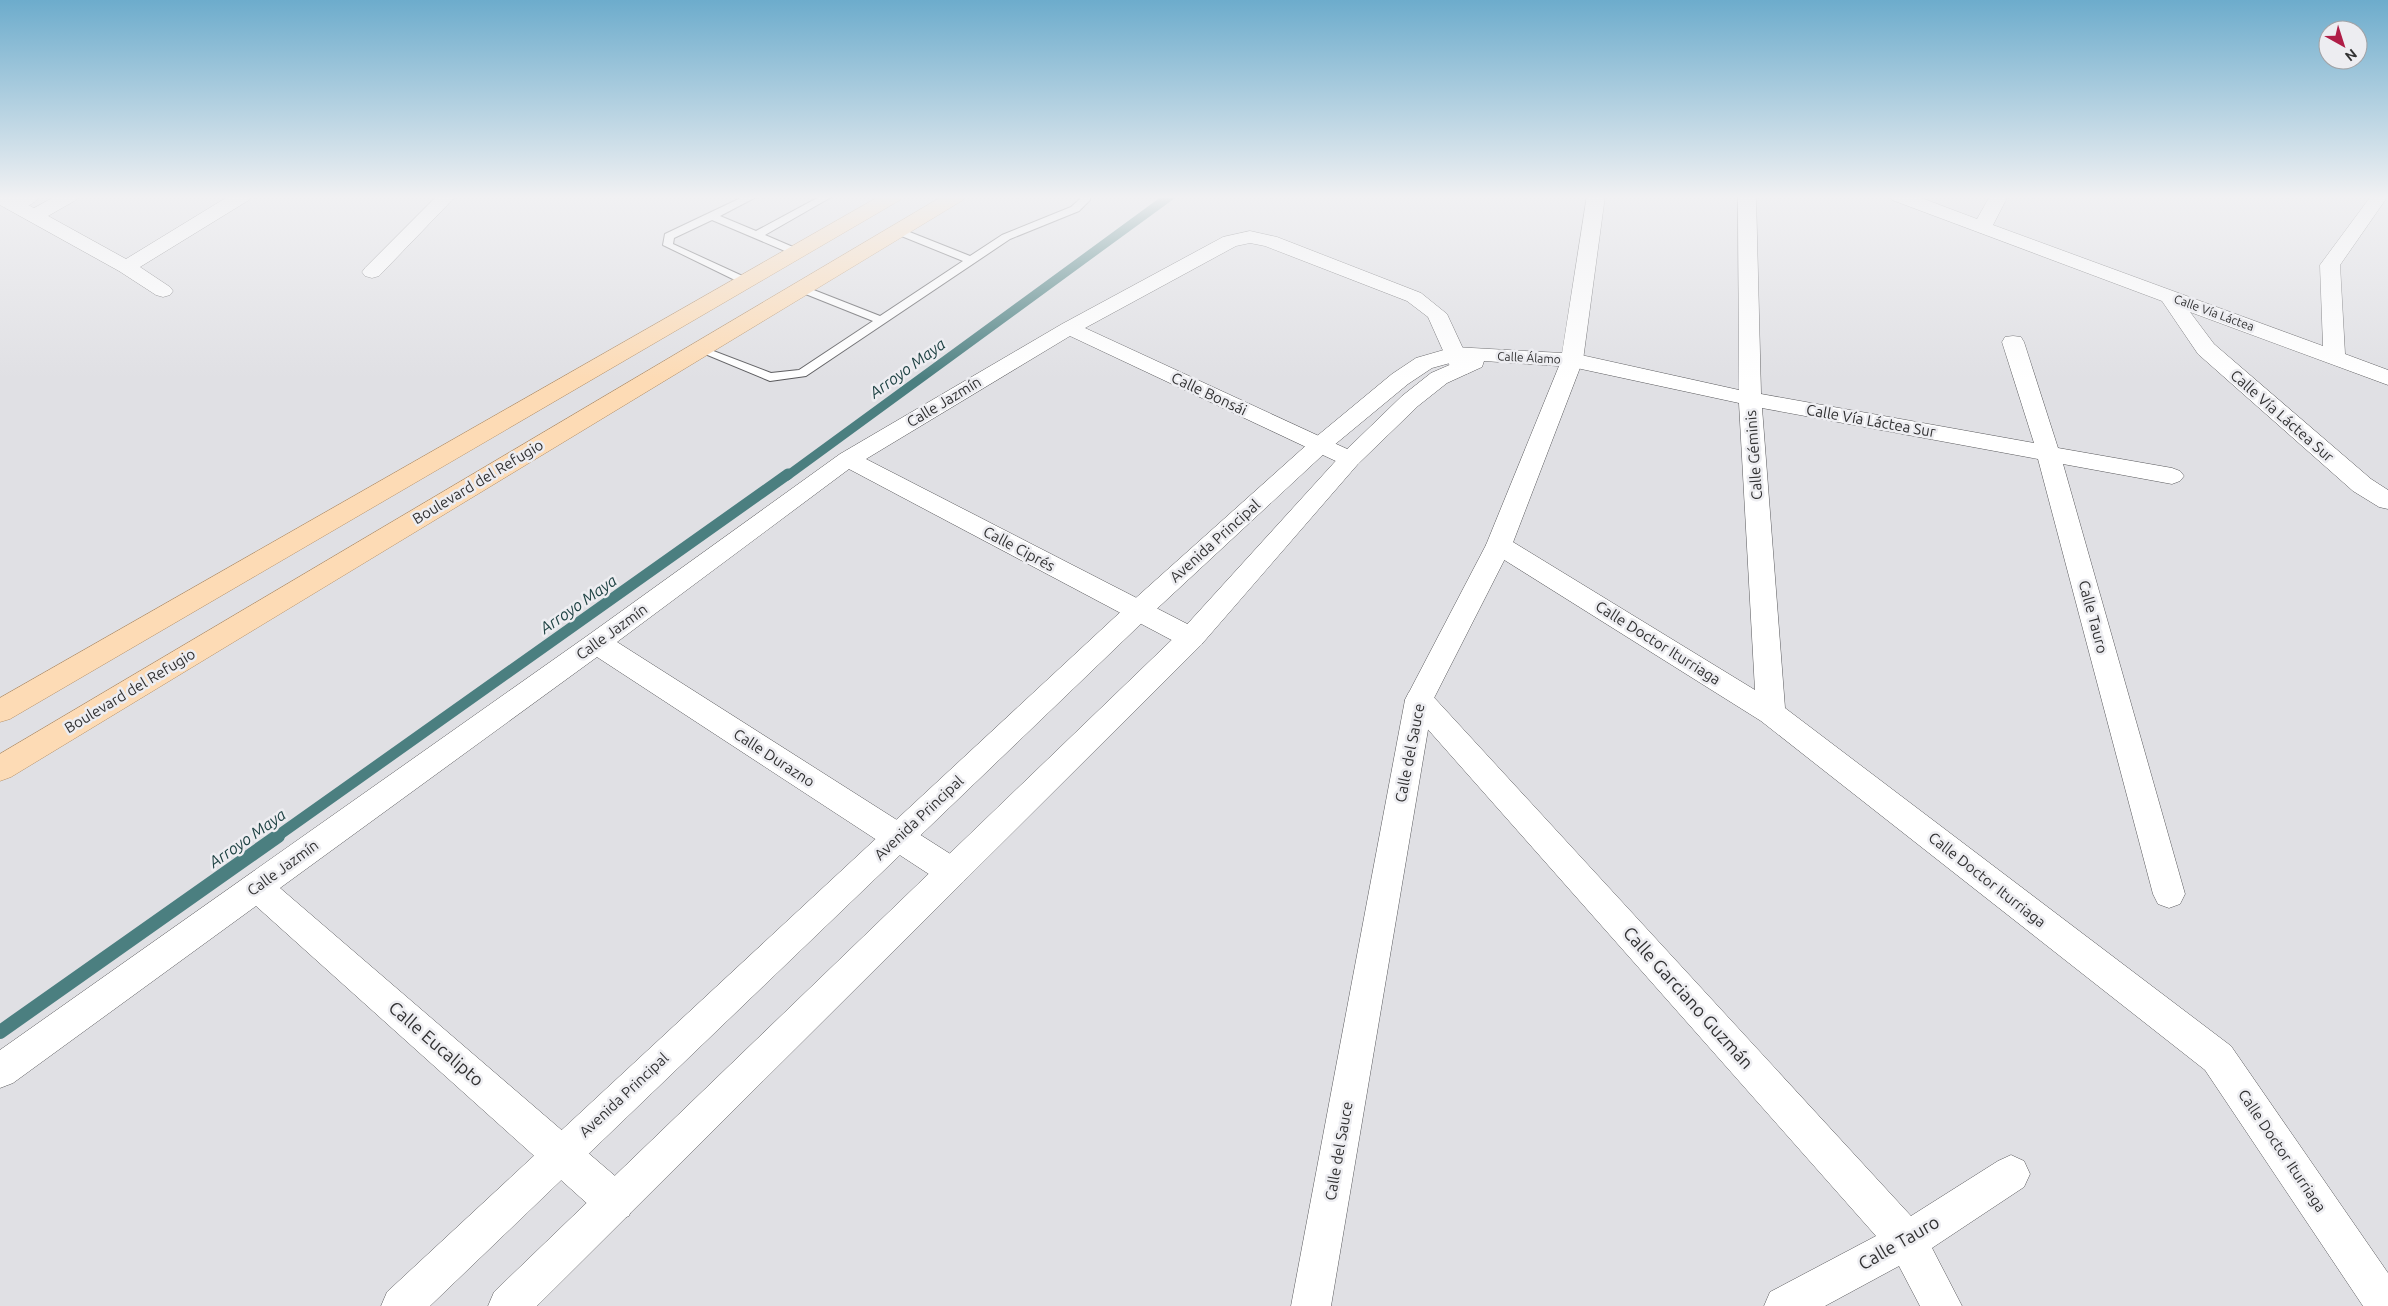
<svg xmlns="http://www.w3.org/2000/svg" width="2388" height="1306" viewBox="0 0 2388 1306" font-family="Ubuntu,sans-serif">
<style>
.lines{fill:none;stroke-linecap:round;stroke-linejoin:round}
.stream-far2{stroke:#4b7f80;stroke-width:9}
.stream-far1{stroke:#4b7f80;stroke-width:11}
.stream{stroke:#4b7f80;stroke-width:14}
.service-casing{stroke:#59595c;stroke-width:2}
.minor-casing{stroke:#59595c;stroke-width:1}
.tertiary-casing{stroke:#59595c;stroke-width:1}
.primary-casing{stroke:#b59067;stroke-width:1}
.service{fill:#fff;fill-rule:evenodd}
.minor{fill:#fff;fill-rule:evenodd}
.tertiary{fill:#fff;fill-rule:evenodd}
.primary{fill:#fddbb5;fill-rule:evenodd}
.labels{text-anchor:middle;stroke-width:5;stroke-linejoin:round;paint-order:stroke}
.far-street-label{font-size:12px;fill:#313132;stroke:#ededf1}
.street-label{font-size:15px;fill:#313132;stroke:#ededf1}
.water-label{font-size:16px;font-style:italic;fill:#1e4243;stroke:#ededf1}
.near-street-label{font-size:18px;fill:#313132;stroke:#ededf1}
</style>
<rect width="100%" height="100%" fill="#e0e0e4"/>
<g class="lines">
<!-- stream-far2 -->
<polyline class="stream-far2" points="787,476 1170,196"/>
<!-- stream-far1 -->
<polyline class="stream-far1" points="276,837 788,474"/>
<!-- stream -->
<polyline class="stream" points="0,1032 278,836"/>
<defs>
<g id="service">
<polygon points="745,196 758,196 720,216 756,231 821,196 833,196 765,235 800,250 800,254 792,254 712,220 674,238 673,244 749,279 749,283 741,283 663,245 665,234"/>
<polygon points="1080,196 1090,196 1090,200 1079,211 1010,239 806,376 770,381 693,349 695,347 703,347 771,373 799,370 873,321 798,291 798,287 806,287 880,316 963,261 894,233 894,229 902,229 970,256 1002,235 1071,207 1080,199"/>
</g>
<g id="minor">
<polygon points="0,196 12,196 126,259 229,196 251,196 249,200 140,267 170,287 173,291 170,295 163,297 156,295 119,271 0,205"/>
<polygon points="437,196 456,196 379,276 372,278 365,276 362,272 365,268"/>
<polygon points="1738,196 1756,196 1761,394 2034,443 2002,342 2005,337 2013,336 2021,337 2024,342 2058,448 2172,468 2180,471 2184,476 2180,481 2172,484 2063,464 2185,894 2180,904 2169,908 2158,904 2153,894 2038,459 1762,408 1785,708 2231,1046 2388,1273 2388,1306 2363,1306 2205,1070 1761,721 1490,551 1486,545 1490,539 1499,536 1508,539 1755,690 1739,403 1572,367 1564,365 1561,360 1564,355 1572,353 1739,390"/>
<polygon points="1890,196 1916,196 1977,219 1990,196 2008,196 1993,225 2323,346 2320,265 2371,196 2388,196 2340,265 2345,354 2388,370 2388,385 2190,312 2214,344 2371,479 2388,490 2388,509 2379,507 2353,491 2198,354 2162,301 1892,200"/>
<polygon points="1250,231 1277,237 1421,293 1447,314 1472,368 1469,373 1461,375 1453,373 1428,317 1407,301 1265,246 1250,243 1236,246 1085,328 1358,454 1362,459 1358,464 1350,466 1342,464 1070,336 866,459 1201,631 1205,638 1201,645 1191,648 1181,645 849,469 617,642 963,862 968,872 963,882 952,885 941,882 597,657 280,888 629,1188 634,1202 629,1216 615,1221 601,1216 256,906 13,1083 0,1088 0,1050 587,636 840,454 1062,324 1223,237"/>
<polygon points="1419,689 1429,692 1911,1216 1998,1161 2011,1155 2024,1161 2030,1174 2024,1187 1932,1248 1962,1306 1920,1306 1899,1266 1825,1306 1764,1306 1770,1292 1876,1236 1409,708 1405,700 1409,692"/>
</g>
<g id="tertiary">
<path d="M17,196H40C34,205 18,212 7,209L5,205Z"/>
<polygon points="56,196 78,196 76,200 41,220 27,220 25,216 27,212"/>
<polygon points="1587,196 1605,196 1583,360 1512,545 1433,700 1331,1306 1291,1306 1405,700 1486,545 1559,366 1484,361 1482,367 1447,383 1418,406 1358,464 1201,645 537,1306 488,1306 494,1292 1181,631 1342,454 1402,396 1431,373 1461,360 1432,368 1408,384 1327,451 1147,618 430,1306 381,1306 387,1292 1129,604 1311,441 1392,374 1416,358 1454,347 1562,353"/>
</g>
<g id="primary">
<polygon points="880,196 902,196 900,200 10,719 0,722 0,698"/>
<polygon points="943,196 965,196 963,200 11,777 0,781 0,754"/>
</g>
</defs>
<!-- service casing -->
<use href="#service" class="service-casing"/>
<!-- minor casing -->
<use href="#minor" class="minor-casing"/>
<!-- tertiary casing -->
<use href="#tertiary" class="tertiary-casing"/>
<!-- primary casing -->
<use href="#primary" class="primary-casing"/>
<!-- service -->
<use href="#service" class="service"/>
<!-- minor -->
<use href="#minor" class="minor"/>
<!-- tertiary -->
<use href="#tertiary" class="tertiary"/>
<!-- primary -->
<use href="#primary" class="primary"/>
</g>
<!-- sky -->
<linearGradient id="sky" x2="0" y2="1"><stop stop-color="#6daccc"/><stop offset="0.52" stop-color="#f1f1f3"/><stop offset="1" stop-color="#f1f1f3" stop-opacity="0"/></linearGradient>
<rect width="2388" height="379" fill="url(#sky)"/>
<g class="labels">
<!-- far-street labels -->
<g class="far-street-label">
<text transform="translate(2214 313) rotate(20)" y="4">Calle Vía Láctea</text>
<text transform="translate(1529 358) rotate(3)" y="4">Calle Álamo</text>
</g>
<!-- street labels -->
<g class="street-label">
<text transform="translate(1209 394) rotate(25)" y="5">Calle Bonsái</text>
<text transform="translate(944 402) rotate(-31)" y="5">Calle Jazmín</text>
<text transform="translate(2282 416) rotate(41)" y="5">Calle Vía Láctea Sur</text>
<text transform="translate(1871 421) rotate(10)" y="5">Calle Vía Láctea Sur</text>
<text transform="translate(1754 455) rotate(-94)" y="5">Calle Géminis</text>
<text transform="translate(478 482) rotate(-31)" y="5">Boulevard del Refugio</text>
<text transform="translate(1215 541) rotate(-42)" y="5">Avenida Principal</text>
<text transform="translate(1019 549) rotate(28)" y="5">Calle Ciprés</text>
<text transform="translate(2093 617) rotate(75)" y="5">Calle Tauro</text>
<text transform="translate(612 632) rotate(-36)" y="5">Calle Jazmín</text>
<text transform="translate(1658 643) rotate(32)" y="5">Calle Doctor Iturriaga</text>
<text transform="translate(130 691) rotate(-31)" y="5">Boulevard del Refugio</text>
<text transform="translate(1410 753) rotate(-79)" y="5">Calle del Sauce</text>
<text transform="translate(774 758) rotate(33)" y="5">Calle Durazno</text>
<text transform="translate(919 818) rotate(-43)" y="5">Avenida Principal</text>
<text transform="translate(283 868) rotate(-36)" y="5">Calle Jazmín</text>
<text transform="translate(1987 880) rotate(38)" y="5">Calle Doctor Iturriaga</text>
<text transform="translate(624 1095) rotate(-43)" y="5">Avenida Principal</text>
<text transform="translate(1339 1151) rotate(-80)" y="5">Calle del Sauce</text>
<text transform="translate(2282 1151) rotate(56)" y="5">Calle Doctor Iturriaga</text>
</g>
<!-- water labels -->
<g class="water-label">
<text transform="translate(907 368) rotate(-36)" y="6">Arroyo Maya</text>
<text transform="translate(578 604) rotate(-35)" y="6">Arroyo Maya</text>
<text transform="translate(247 838) rotate(-35)" y="6">Arroyo Maya</text>
</g>
<!-- near-street labels -->
<g class="near-street-label">
<text transform="translate(1688 998) rotate(48)" y="6">Calle Garciano Guzmán</text>
<text transform="translate(436 1044) rotate(41)" y="6">Calle Eucalipto</text>
<text transform="translate(1899 1243) rotate(-30)" y="6">Calle Tauro</text>
</g>
</g>
<!-- north arrow -->
<g transform="translate(2343 45) rotate(141)"><circle r="24" fill="#ededf1" stroke="#a2a2a5"/>
<path d="M0-4L9 19L0 12L-9 19Z" fill="#af1d47"/>
<text y="-8" font-size="14" font-weight="bold" text-anchor="middle" fill="#313132">N</text>
</g>
</svg>
